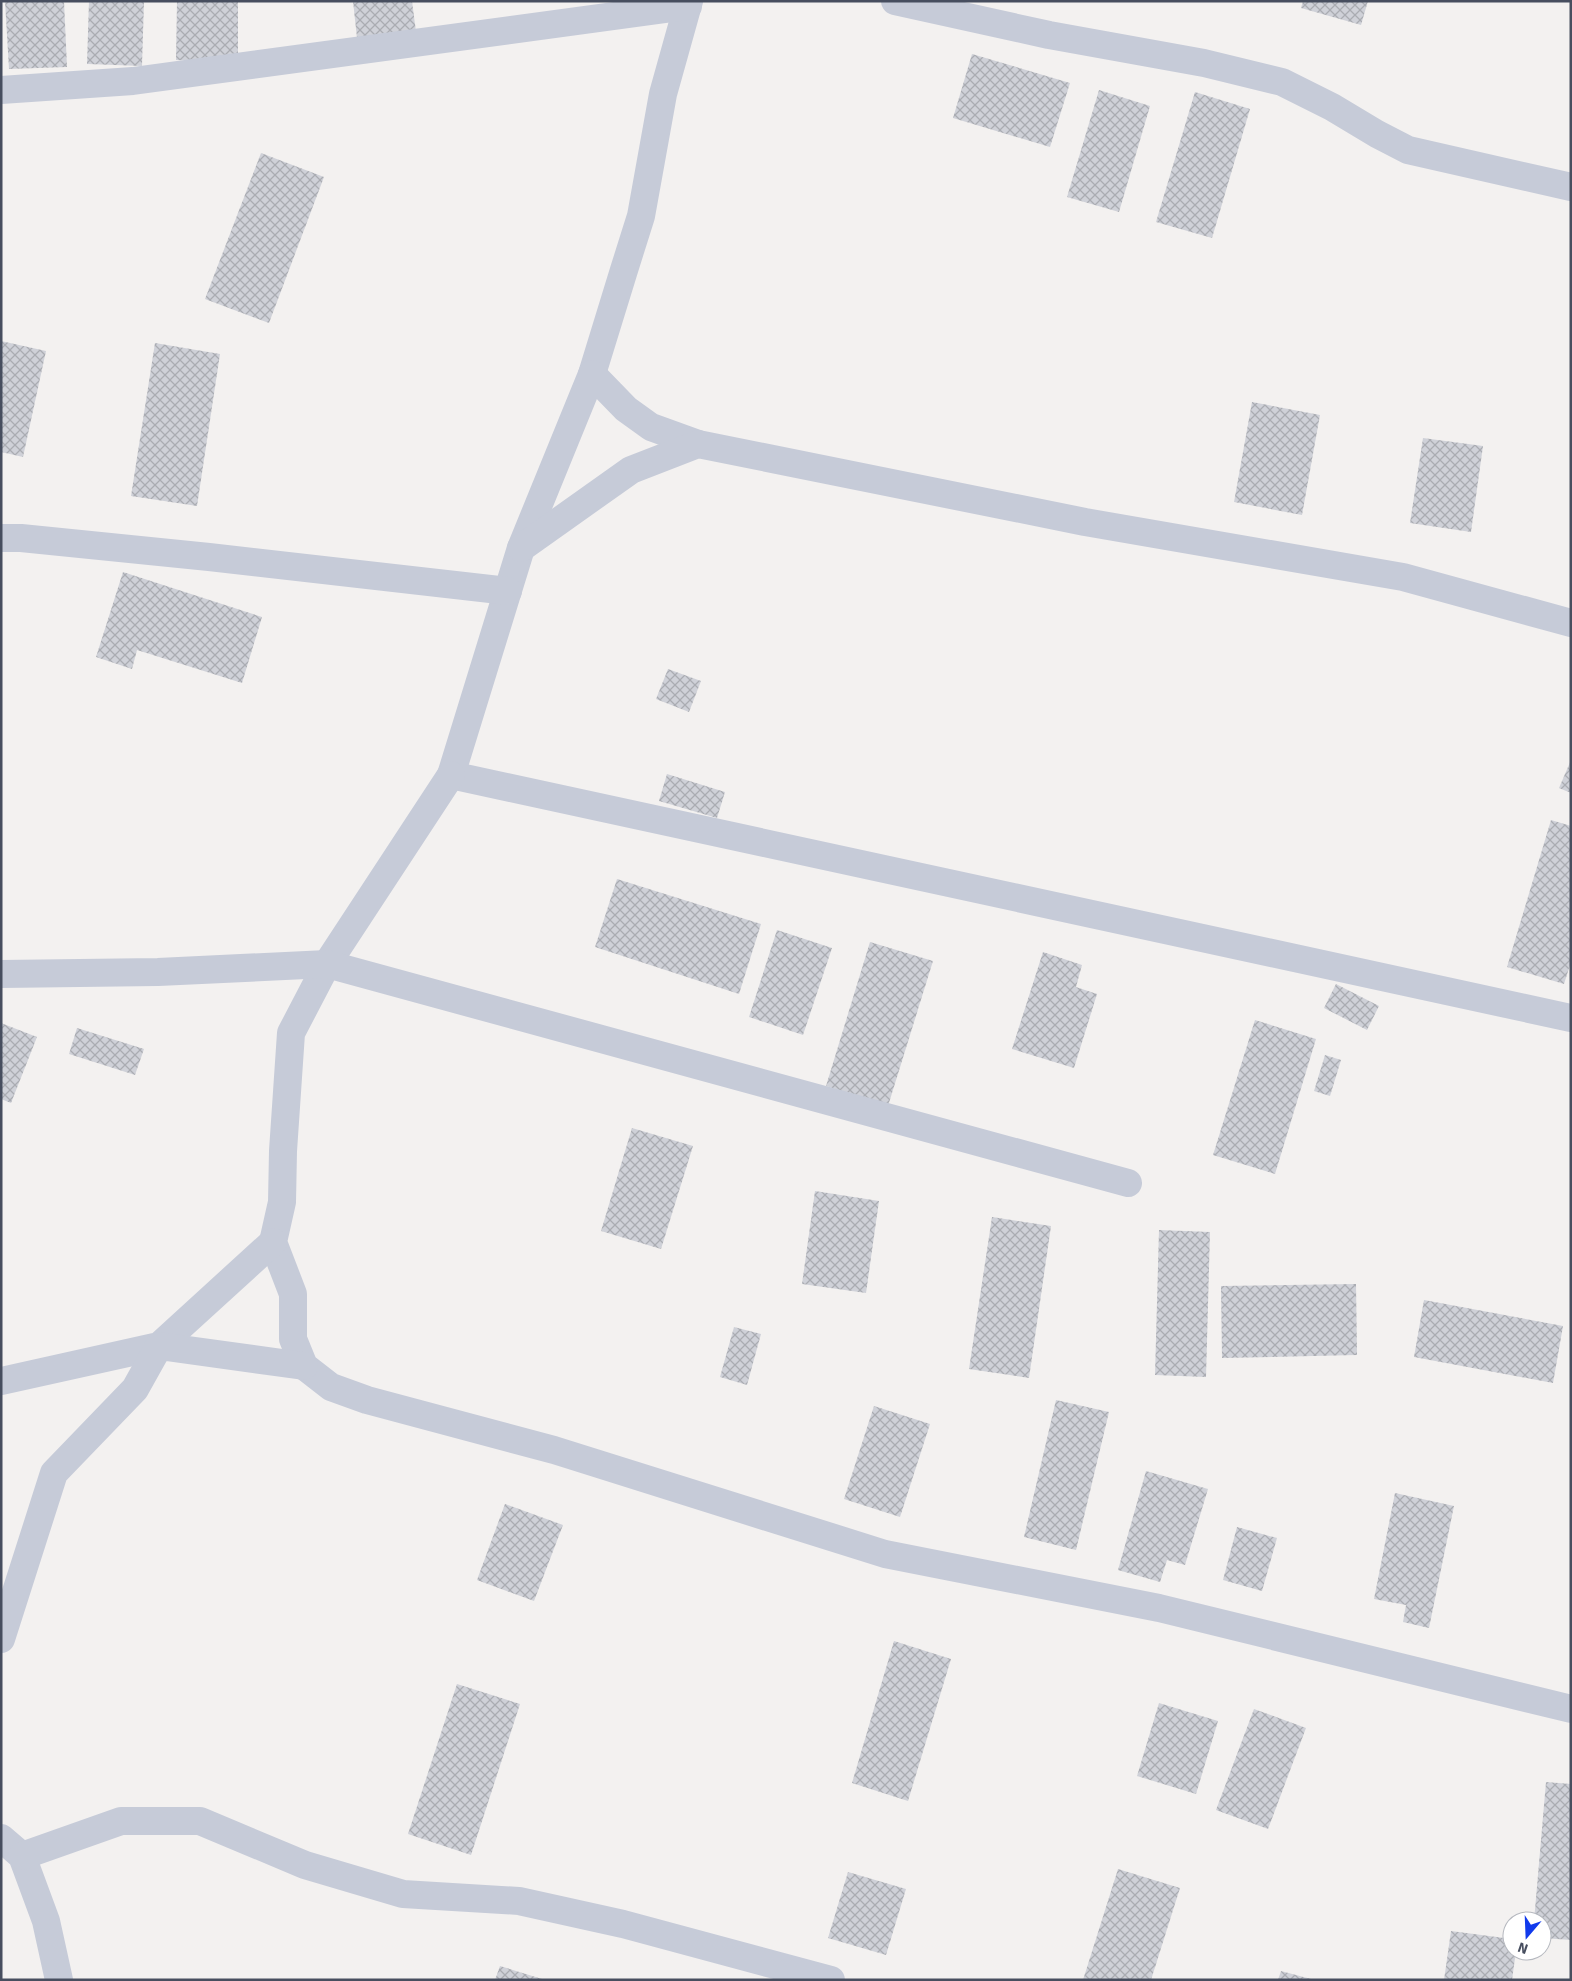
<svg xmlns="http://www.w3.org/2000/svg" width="1572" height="1981" viewBox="0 0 1572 1981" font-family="Signika,sans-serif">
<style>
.building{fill:url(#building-cross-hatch)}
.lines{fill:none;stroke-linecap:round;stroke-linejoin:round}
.minor{stroke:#c6cbd8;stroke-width:28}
</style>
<defs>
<pattern id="building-cross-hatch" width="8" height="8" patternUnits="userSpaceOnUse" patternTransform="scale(1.25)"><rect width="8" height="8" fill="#cfd1d8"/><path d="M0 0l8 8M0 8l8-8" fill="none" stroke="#aaacb2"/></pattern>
</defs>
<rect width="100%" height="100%" fill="#f3f1f0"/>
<!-- building -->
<g class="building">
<polygon points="5,1 64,1 67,67 9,69"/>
<polygon points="89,1 144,1 142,66 87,64"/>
<polygon points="177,1 238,1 238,62 176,60"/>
<polygon points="353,1 412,1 416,32 357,38"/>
<polygon points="1303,1 1368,1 1361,25 1301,8"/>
<polygon points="972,54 1070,83 1050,147 953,118"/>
<polygon points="1099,90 1150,106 1119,212 1067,197"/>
<polygon points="1195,92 1250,109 1212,238 1156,222"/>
<polygon points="261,153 324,177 269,323 205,299"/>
<polygon points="1,341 46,351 23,457 1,452"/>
<polygon points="155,343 220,354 197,506 131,496"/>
<polygon points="1252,402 1320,415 1302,515 1234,502"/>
<polygon points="1423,438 1483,446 1471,532 1410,523"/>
<polygon points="123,572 262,617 242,683 137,650 132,669 96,657"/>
<polygon points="668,669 701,681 689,712 656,699"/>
<polygon points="1571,760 1571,793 1559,788"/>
<polygon points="667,774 725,792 717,818 659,801"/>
<polygon points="1551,820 1571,826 1571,962 1564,984 1507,967"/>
<polygon points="617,879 761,924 739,994 595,947"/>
<polygon points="777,930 832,948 803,1035 749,1017"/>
<polygon points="870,942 933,961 888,1106 826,1086"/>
<polygon points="1043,952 1082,965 1076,987 1097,994 1074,1068 1012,1049"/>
<polygon points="1336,984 1379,1006 1367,1030 1324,1008"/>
<polygon points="1255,1020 1316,1039 1275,1174 1213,1155"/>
<polygon points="1,1023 37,1037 11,1103 1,1099"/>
<polygon points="77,1028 144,1049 135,1075 69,1054"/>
<polygon points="1325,1055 1341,1060 1330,1096 1314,1091"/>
<polygon points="632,1128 693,1146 661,1249 601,1231"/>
<polygon points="815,1191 879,1201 866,1293 802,1284"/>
<polygon points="992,1217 1051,1226 1029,1378 969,1369"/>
<polygon points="1159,1230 1210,1232 1206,1377 1155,1375"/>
<polygon points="1356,1284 1357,1355 1222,1358 1221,1286"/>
<polygon points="1424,1300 1563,1326 1553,1383 1414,1357"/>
<polygon points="734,1327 761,1334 747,1385 720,1377"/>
<polygon points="1056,1400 1109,1412 1076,1550 1024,1537"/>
<polygon points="874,1406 930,1424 900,1517 844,1499"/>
<polygon points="1146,1471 1208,1489 1185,1565 1167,1560 1160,1582 1118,1570"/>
<polygon points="1395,1493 1454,1506 1429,1628 1403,1622 1406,1605 1374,1599"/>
<polygon points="505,1504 563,1525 534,1601 477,1580"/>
<polygon points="1237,1527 1277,1538 1262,1591 1223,1580"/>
<polygon points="894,1641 951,1659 908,1801 852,1783"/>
<polygon points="457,1684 520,1704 471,1855 408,1834"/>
<polygon points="1159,1703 1218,1721 1196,1794 1137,1776"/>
<polygon points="1254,1709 1306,1728 1268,1829 1216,1810"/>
<polygon points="1546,1782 1571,1784 1571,1940 1542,1938 1542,1921 1534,1921"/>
<polygon points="1118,1869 1180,1888 1151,1980 1083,1980"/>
<polygon points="848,1872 906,1889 886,1955 828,1938"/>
<polygon points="1451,1931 1512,1939 1512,1951 1516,1951 1512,1980 1444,1980"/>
<polygon points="500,1966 542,1979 542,1980 495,1980"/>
<polygon points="1281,1971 1311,1979 1311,1980 1278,1980"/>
</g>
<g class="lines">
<!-- minor -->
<g class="minor">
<polyline points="689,1 663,94 641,216 624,270 592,374 521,548 451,775 1571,1018"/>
<polyline points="895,1 1049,35 1204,63 1282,82 1332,107 1377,134 1408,150 1571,187"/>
<polyline points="1,90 133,81 688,6"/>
<polyline points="592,374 626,409 651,427 698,444"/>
<polyline points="1,538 21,538 209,557 508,591"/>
<polyline points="521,548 631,470 698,444 1085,522 1403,577 1571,623"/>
<polyline points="451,775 327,964 291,1033 283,1151 282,1202 273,1242 293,1294 293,1339 304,1366 331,1387 367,1400 554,1450 885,1554 1159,1608 1571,1709"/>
<polyline points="1,974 158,972 327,964 1128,1183"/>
<polyline points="1,1381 159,1346 273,1242"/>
<polyline points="1,1639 54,1473 135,1389 159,1346 304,1366"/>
<polyline points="1,1838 22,1856 46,1921 59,1980"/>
<polyline points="22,1856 121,1821 200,1821 305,1865 403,1894 519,1901 623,1924 831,1980"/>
</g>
</g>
<!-- border -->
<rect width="1572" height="1981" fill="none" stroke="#474e5f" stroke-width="5"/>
<!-- north arrow -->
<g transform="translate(1527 1936) rotate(199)"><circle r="24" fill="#ffffff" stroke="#b5b8bf"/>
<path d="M0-4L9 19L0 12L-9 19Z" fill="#113aec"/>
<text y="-8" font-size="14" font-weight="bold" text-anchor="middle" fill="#474e5f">N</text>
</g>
</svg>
